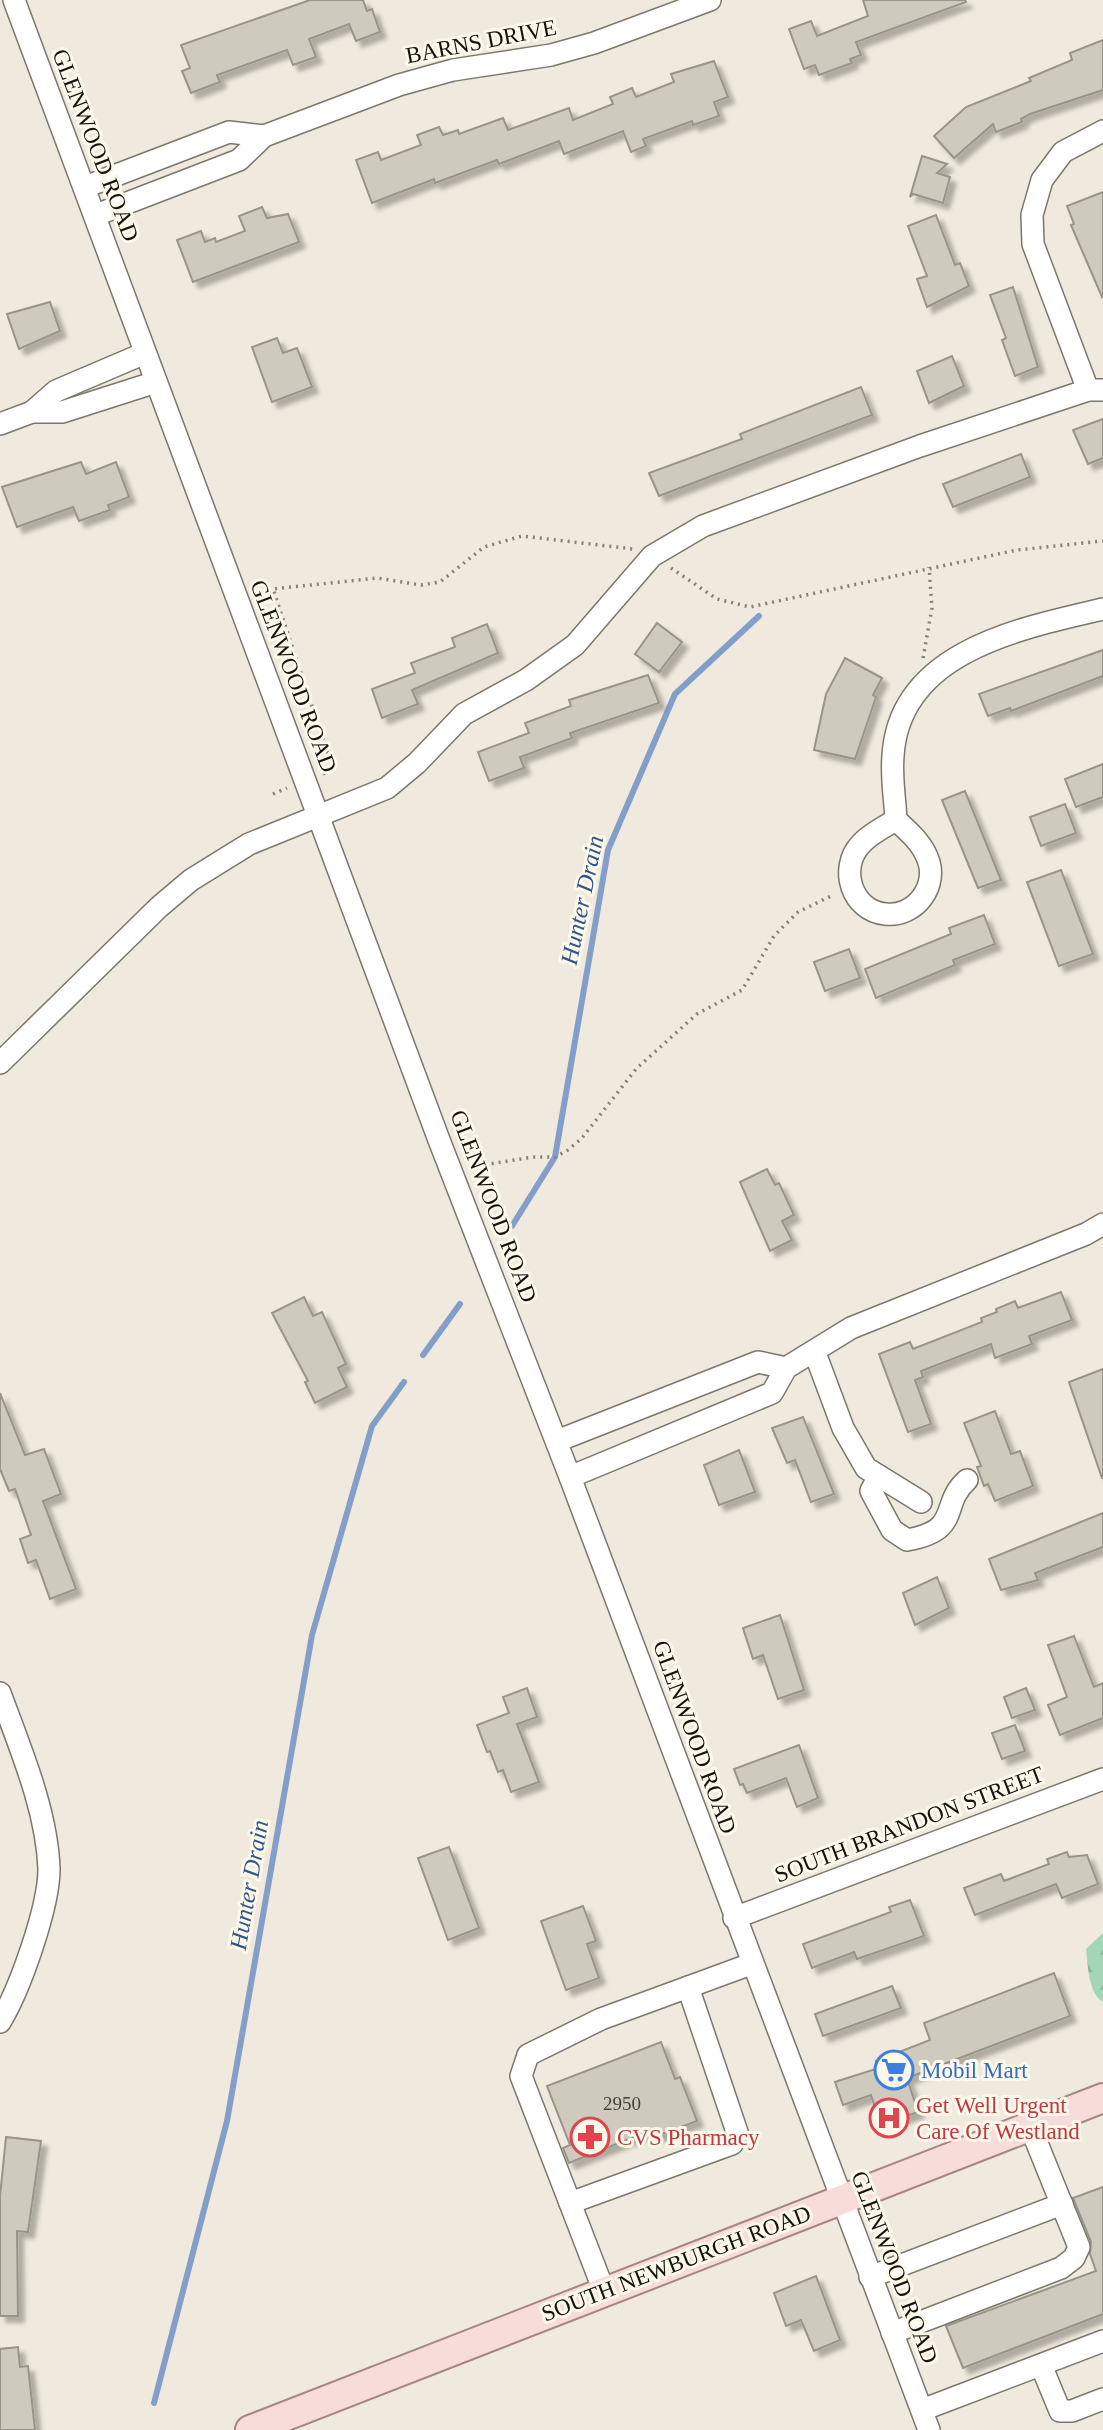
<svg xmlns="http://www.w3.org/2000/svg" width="1103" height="2430" viewBox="0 0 1103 2430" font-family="'Times New Roman',serif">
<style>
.forest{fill:url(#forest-firs)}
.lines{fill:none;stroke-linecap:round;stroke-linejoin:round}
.stream{stroke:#839fc9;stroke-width:6}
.building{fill:#cecabd;stroke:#989488;stroke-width:2;filter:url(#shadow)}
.minor-casing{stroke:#7b776b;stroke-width:24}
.major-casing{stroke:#a58683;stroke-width:32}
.path{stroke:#838077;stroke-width:3.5;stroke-dasharray:2 5;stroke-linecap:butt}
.minor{stroke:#fff;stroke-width:21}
.major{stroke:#f8dcda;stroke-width:28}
.labels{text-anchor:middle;stroke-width:6;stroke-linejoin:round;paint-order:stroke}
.number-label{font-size:19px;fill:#43413a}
.street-label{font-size:23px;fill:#15130f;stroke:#fcf8ea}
.shop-label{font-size:23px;fill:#366cbe;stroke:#fcf8ea;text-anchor:start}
.health-label{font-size:23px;fill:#be3a42;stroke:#fcf8ea;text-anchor:start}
.water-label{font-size:24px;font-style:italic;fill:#30558c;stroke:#fcf8ea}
</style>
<defs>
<pattern id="forest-firs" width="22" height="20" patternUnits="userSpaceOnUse" patternTransform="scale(1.75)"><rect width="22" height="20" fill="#a3d5b7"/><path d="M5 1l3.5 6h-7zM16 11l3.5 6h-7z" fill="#8bb69c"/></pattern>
<filter id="shadow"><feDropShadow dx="6" dy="6" stdDeviation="2" flood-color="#0004"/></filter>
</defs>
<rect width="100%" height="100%" fill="#efeadd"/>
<!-- forest -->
<path class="forest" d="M1103,1933V2002C1088,1993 1088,1965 1086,1949Z"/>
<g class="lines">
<!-- stream -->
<g class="stream">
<polyline points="512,1226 555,1157 608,850 675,694 759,616"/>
<polyline points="423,1355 460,1304"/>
<polyline points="154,2403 227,2121 312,1635 372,1426 404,1382"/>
</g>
</g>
<!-- building -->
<g class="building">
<polygon points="310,0 363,0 367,11 372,9 380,32 356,41 349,24 309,39 316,57 293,65 287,50 217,75 220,82 191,93 182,71 190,68 181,45"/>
<polygon points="863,0 965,0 966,2 856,42 861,55 850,59 852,63 819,75 815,65 804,69 789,29 811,21 817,36 868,16"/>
<polygon points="1103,40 1103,90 1030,114 1021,119 1022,122 996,132 993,124 954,158 934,136 966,107 1031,81 1029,78 1072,60 1070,53"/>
<polygon points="714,61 728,97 714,102 719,116 693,125 692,121 643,139 646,146 631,152 623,131 564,154 559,141 499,164 497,160 435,183 434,179 372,203 356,160 378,152 381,160 421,145 417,135 439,127 443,135 458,130 459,134 503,118 508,130 569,108 573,120 613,104 610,97 632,88 636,97 674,82 671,74"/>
<polygon points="922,156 947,164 937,173 950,177 943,203 913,194 910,197"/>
<polygon points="1103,192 1103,296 1102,297 1071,225 1074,224 1067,206"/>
<polygon points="262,207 267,218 288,214 299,242 193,282 177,240 201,231 205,242 215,238 216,242 245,231 239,216"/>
<polygon points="936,215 955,265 960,263 969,286 927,307 917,279 927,276 908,226"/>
<polygon points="1013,287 1038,367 1015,376 1002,340 1006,338 990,295"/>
<polygon points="50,302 60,331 19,349 7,314"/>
<polygon points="277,338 283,353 297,348 312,387 272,402 252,347"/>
<polygon points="952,356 964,386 929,403 917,371"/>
<polygon points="861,387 872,415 659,496 649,473 742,439 740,434"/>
<polygon points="1103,419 1103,458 1088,464 1073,430"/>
<polygon points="1021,454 1030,477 953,507 943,484"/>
<polygon points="81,462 86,474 116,462 129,497 108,505 110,510 79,521 73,507 17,527 2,487"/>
<polygon points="657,623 682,642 659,672 635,654"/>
<polygon points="487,624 498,653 412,690 418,704 382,718 372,689 415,673 411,663 455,647 452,638"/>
<polygon points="1103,650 1103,676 1011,711 1010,708 988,716 979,694"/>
<polygon points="845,658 882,678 873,695 876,697 855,759 814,750 826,694"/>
<polygon points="648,675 659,703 570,733 572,738 520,757 524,768 489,781 478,752 529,733 525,723 571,706 569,700"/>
<polygon points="1103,764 1103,797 1076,807 1065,779"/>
<polygon points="965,791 1001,880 978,888 942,800"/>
<polygon points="1065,804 1076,833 1041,846 1030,817"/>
<polygon points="1061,870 1093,954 1059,966 1027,882"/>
<polygon points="984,915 995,944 953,960 955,965 876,998 865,969 951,934 949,928"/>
<polygon points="849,949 860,978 825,991 814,962"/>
<polygon points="767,1169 775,1185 779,1183 794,1215 782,1221 792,1240 770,1251 740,1182"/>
<polygon points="1061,1292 1072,1320 1029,1336 1032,1344 995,1358 991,1344 921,1371 923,1377 915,1380 931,1424 908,1432 879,1354 910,1342 913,1349 982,1322 981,1318 997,1312 996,1309 1015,1301 1018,1308"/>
<polygon points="304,1297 313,1316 322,1312 346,1364 338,1368 347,1387 315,1403 305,1382 308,1381 272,1313"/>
<polygon points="1103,1369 1103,1478 1102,1478 1069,1382"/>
<polygon points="0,1393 25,1455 44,1449 61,1494 43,1501 76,1589 50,1599 36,1560 28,1563 20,1539 31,1535 15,1489 9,1491 0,1469"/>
<polygon points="995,1411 1011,1454 1020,1451 1033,1486 995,1501 988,1484 984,1486 977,1467 981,1466 964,1423"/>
<polygon points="803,1417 834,1494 811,1502 795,1460 787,1463 772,1428"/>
<polygon points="739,1450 755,1492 719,1505 704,1465"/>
<polygon points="1103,1513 1103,1547 1035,1573 1038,1580 1001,1590 989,1559"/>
<polygon points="937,1577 949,1608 915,1625 903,1593"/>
<polygon points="780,1615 804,1690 778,1699 763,1655 753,1659 743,1628"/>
<polygon points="1074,1636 1094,1687 1103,1683 1103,1718 1060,1735 1048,1705 1067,1697 1048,1645"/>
<polygon points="527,1688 537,1717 517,1724 539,1782 511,1792 503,1770 498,1772 490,1751 487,1752 477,1725 509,1713 503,1697"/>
<polygon points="1026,1688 1035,1710 1012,1718 1004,1697"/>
<polygon points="1015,1725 1025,1751 1002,1759 992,1733"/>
<polygon points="799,1745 818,1798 797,1807 786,1778 747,1793 743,1784 740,1785 734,1769"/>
<polygon points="449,1847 479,1928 448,1940 418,1858"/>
<polygon points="1067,1852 1069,1857 1087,1855 1098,1884 1062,1898 1056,1884 975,1915 964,1888 1001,1874 1004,1881 1049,1864 1047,1859"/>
<polygon points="910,1900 924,1936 857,1959 854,1952 812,1968 803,1944 891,1912 889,1907"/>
<polygon points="583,1906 596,1941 587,1944 599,1978 566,1990 541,1921"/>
<polygon points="1054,1973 1070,2016 907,2078 918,2112 881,2125 871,2095 843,2105 835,2082 879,2068 876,2061 930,2040 924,2023"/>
<polygon points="892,1986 901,2008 823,2036 815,2014"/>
<polygon points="661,2042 675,2079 680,2077 697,2121 657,2136 654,2129 569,2163 563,2148 570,2145 547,2086"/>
<polygon points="6,2137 41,2141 28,2232 17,2231 18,2316 0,2316 0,2196"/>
<polygon points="1103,2187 1103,2314 963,2368 946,2326 1096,2271 1090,2254 1091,2242 1073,2198"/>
<polygon points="816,2276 840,2340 814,2351 801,2320 786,2326 774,2293"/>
<polygon points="18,2347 20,2367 28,2366 35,2430 0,2430 0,2349"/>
</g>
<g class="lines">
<defs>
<g id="minor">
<polyline points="14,0 439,1140 570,1477 929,2430"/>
<polyline points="85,187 229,132 264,136"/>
<polyline points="96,215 239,160 264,136 399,85 453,70 551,55 594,43 710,0"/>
<polyline points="1088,390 1033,244 1032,215 1042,180 1063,152 1103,131"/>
<polyline points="32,412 56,391 145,353"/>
<polyline points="0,424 32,412 62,412 156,382"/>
<path d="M896,820C895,799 891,777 893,756C899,651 1022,628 1103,609"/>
<path d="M896,820C907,830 921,842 927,857C940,885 915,918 885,914C852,911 838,868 861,844C870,834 884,827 896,820Z"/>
<polyline points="0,1063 159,907 191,880 249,844 387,788 417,763 464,714 526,680 575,645 652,556 703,526 920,446 1088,390 1103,390"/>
<polyline points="815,1353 843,1428 866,1468 921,1502"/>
<polyline points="557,1441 758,1362 786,1368"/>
<path d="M879,1476L871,1491L892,1530L907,1540C963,1530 939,1505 967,1480"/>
<polyline points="570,1477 772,1393 786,1368 851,1328 1086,1234 1103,1224"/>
<path d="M0,1693C20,1748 47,1810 49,1869C49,1907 20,1989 0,2022"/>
<polyline points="734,1918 1103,1779"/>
<polyline points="570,2203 732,2144 737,2132 688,1987"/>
<polyline points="870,2277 1062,2204"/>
<polyline points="604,2291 521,2076 528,2055 601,2019 751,1964"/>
<polyline points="892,2333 1061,2268 1074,2258 1079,2247 1030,2126"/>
<polyline points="1041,2365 1060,2411 1072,2411 1103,2399"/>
<polyline points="922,2410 1103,2341"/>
</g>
<polyline id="major" points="250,2430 1103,2098"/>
</defs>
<!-- minor casing -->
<use href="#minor" class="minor-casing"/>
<!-- major casing -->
<use href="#major" class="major-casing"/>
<!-- path -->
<g class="path">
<polyline points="671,568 717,599 750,607 1017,550 1103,541"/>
<polyline points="923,658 932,608 929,567"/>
<polyline points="323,774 333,769 273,589 377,578 421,585 440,582 484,547 522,536 633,549"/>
<polyline points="273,794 287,788"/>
<polyline points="471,1167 533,1157 555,1157 568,1150 582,1138 636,1069 697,1014 742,990 774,936 798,912 833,895"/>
</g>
<!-- minor -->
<use href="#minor" class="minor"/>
<!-- major -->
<use href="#major" class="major"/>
</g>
<!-- icons -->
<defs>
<symbol id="supermarket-ring" viewBox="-11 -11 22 22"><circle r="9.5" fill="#fcf8ea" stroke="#3f7fe0" stroke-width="1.5"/><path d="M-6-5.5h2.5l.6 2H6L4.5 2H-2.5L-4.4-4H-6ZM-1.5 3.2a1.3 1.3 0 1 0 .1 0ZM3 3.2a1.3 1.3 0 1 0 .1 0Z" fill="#3f7fe0"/></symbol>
<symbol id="hospital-ring" viewBox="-11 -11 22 22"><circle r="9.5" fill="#fcf8ea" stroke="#e0444e" stroke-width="1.5"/><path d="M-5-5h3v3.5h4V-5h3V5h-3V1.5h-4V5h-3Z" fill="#e0444e"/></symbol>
<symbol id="pharmacy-ring" viewBox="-11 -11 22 22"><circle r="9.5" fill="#fcf8ea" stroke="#e0444e" stroke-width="1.5"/><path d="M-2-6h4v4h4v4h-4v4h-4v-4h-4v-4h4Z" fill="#e0444e"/></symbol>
</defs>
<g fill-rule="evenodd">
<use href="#supermarket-ring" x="872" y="2048" width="44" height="44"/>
<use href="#hospital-ring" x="867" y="2096" width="44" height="44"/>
<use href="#pharmacy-ring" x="568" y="2115" width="44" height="44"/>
</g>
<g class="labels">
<!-- number labels -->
<g class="number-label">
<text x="622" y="2110">2950</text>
</g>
<!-- street labels -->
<g class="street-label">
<text transform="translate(481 41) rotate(-11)" y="8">BARNS DRIVE</text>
<text transform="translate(96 145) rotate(69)" y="8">GLENWOOD ROAD</text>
<text transform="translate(294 676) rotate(69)" y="8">GLENWOOD ROAD</text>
<text transform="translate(494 1206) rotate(69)" y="8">GLENWOOD ROAD</text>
<text transform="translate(695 1737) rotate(70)" y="8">GLENWOOD ROAD</text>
<text transform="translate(909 1824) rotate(-21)" y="8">SOUTH BRANDON STREET</text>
<text transform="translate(676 2263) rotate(-21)" y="8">SOUTH NEWBURGH ROAD</text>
<text transform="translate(895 2267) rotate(69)" y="8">GLENWOOD ROAD</text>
</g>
<!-- shop labels -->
<g class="shop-label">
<text x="921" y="2078">Mobil Mart</text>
</g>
<!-- health labels -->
<g class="health-label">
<text x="916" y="2113">Get Well Urgent<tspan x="916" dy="26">Care Of Westland</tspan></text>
<text x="617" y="2145">CVS Pharmacy</text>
</g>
<!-- water labels -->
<g class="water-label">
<text transform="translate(582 900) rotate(-78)" y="8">Hunter Drain</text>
<text transform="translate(249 1885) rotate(-80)" y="8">Hunter Drain</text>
</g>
</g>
</svg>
